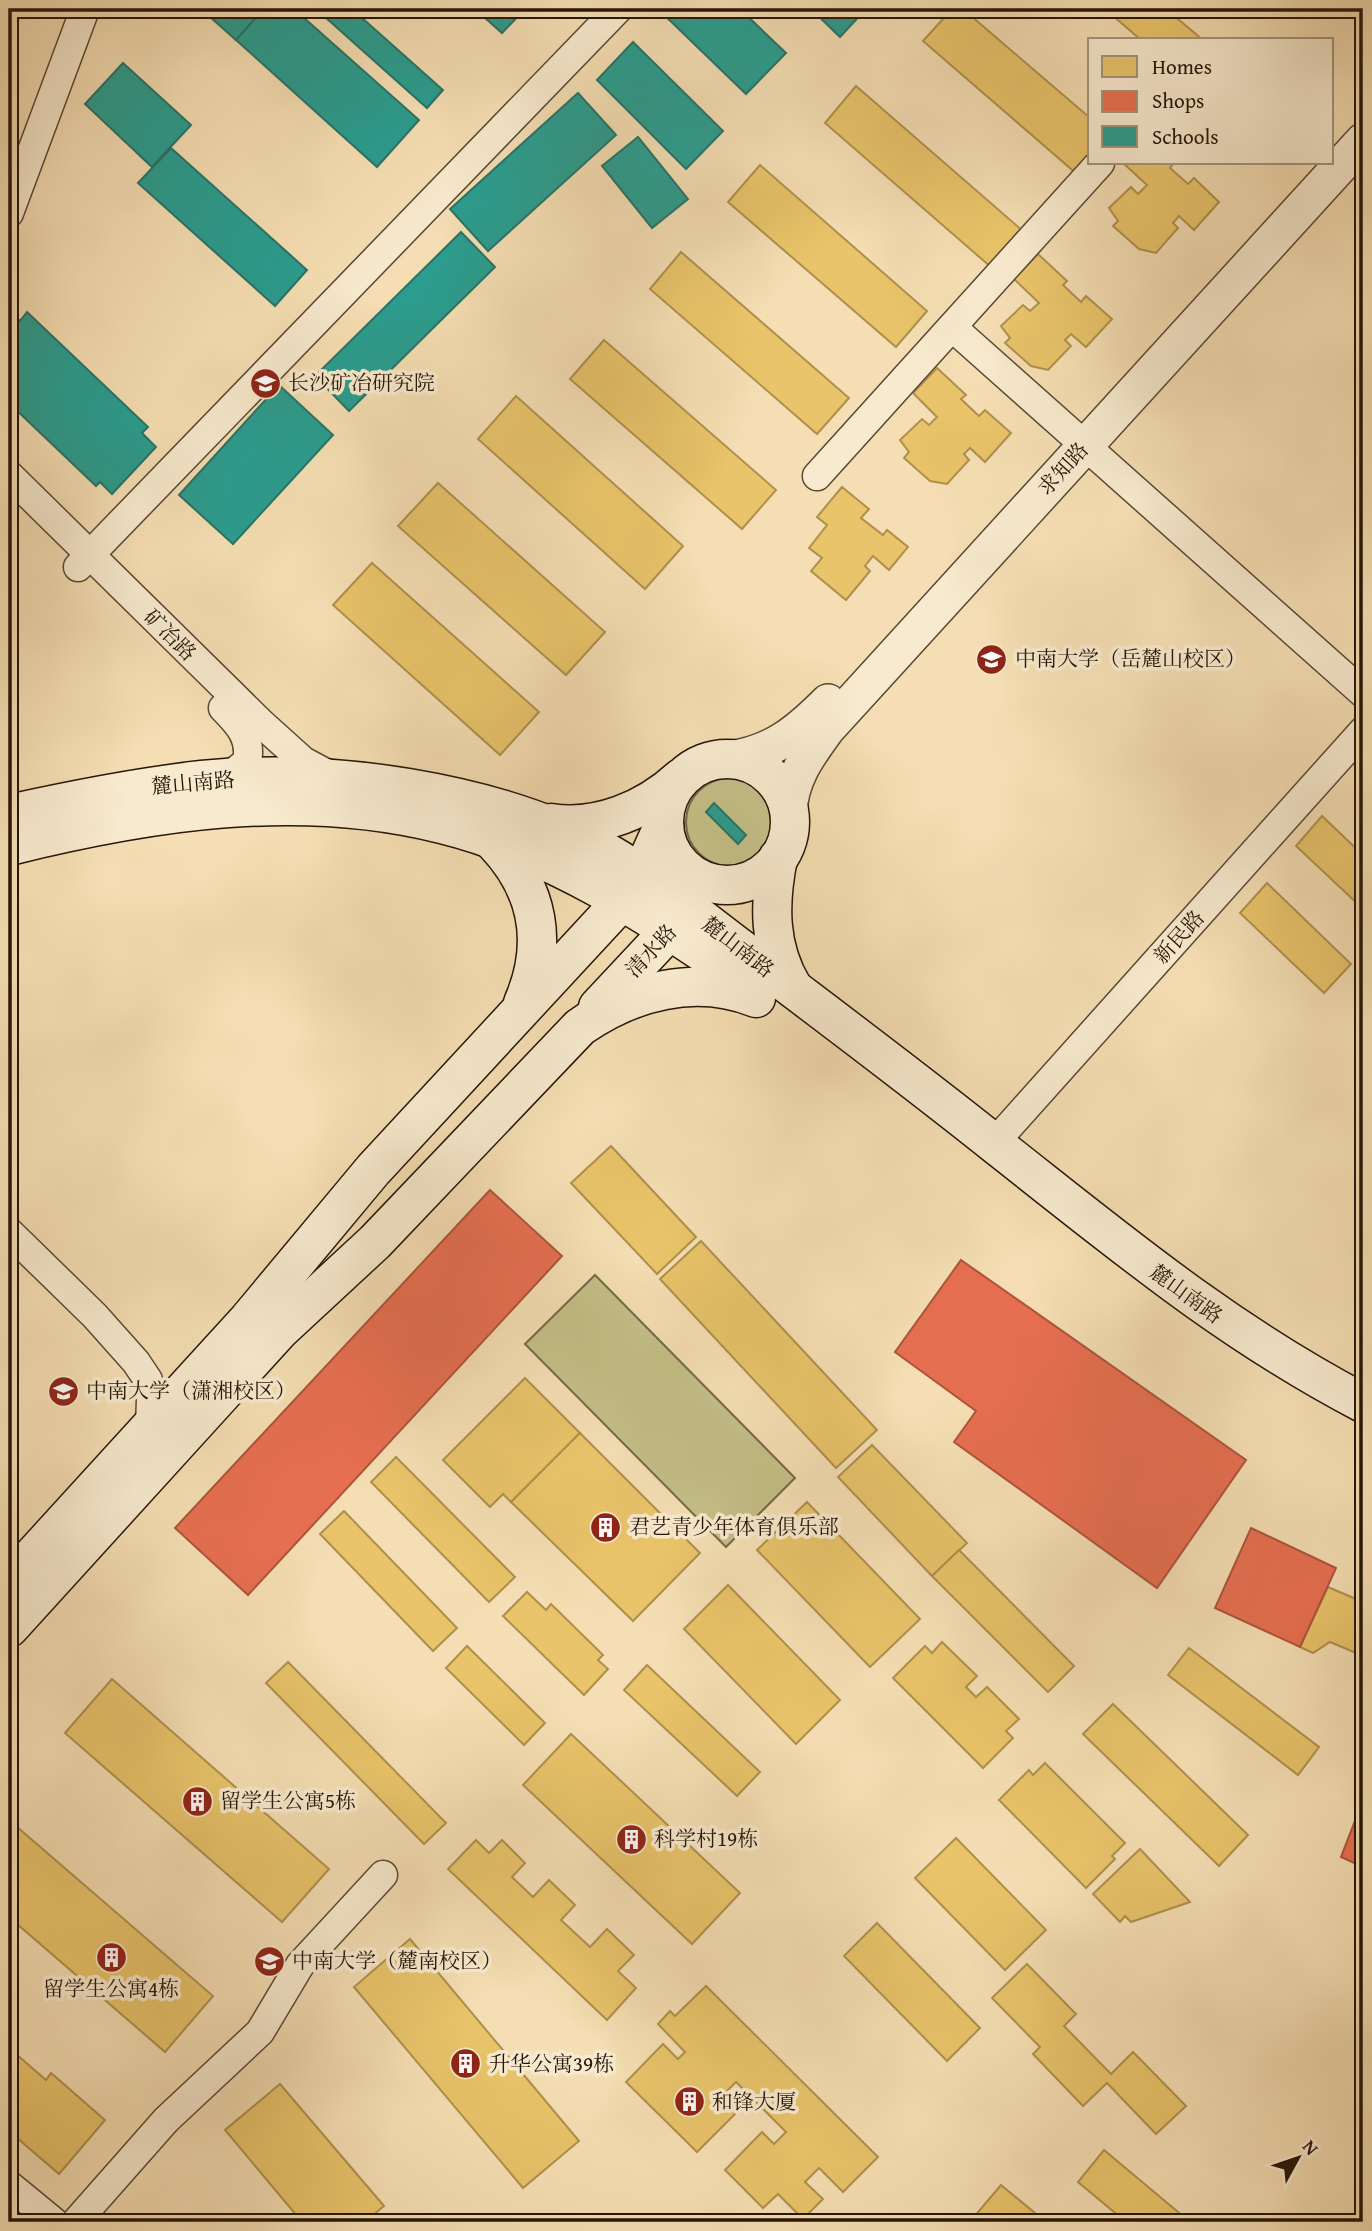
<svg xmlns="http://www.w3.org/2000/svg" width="1372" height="2231" viewBox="0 0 1372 2231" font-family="'Gentium Book Plus','Noto Serif SC',serif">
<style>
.green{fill:#c4bf88;stroke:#746a48;stroke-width:2}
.homes{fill:#e9c46a;stroke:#ae904d;stroke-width:2}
.shops{fill:#e76f51;stroke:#ad543b;stroke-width:2}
.schools{fill:#2a9d8f;stroke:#287467;stroke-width:2}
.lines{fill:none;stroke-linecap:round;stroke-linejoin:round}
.minor-casing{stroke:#594834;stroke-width:31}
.tertiary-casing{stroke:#594834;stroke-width:38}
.secondary-casing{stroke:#251609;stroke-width:41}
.minor{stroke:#f8eace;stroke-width:28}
.tertiary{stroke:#f8eace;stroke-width:35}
.secondary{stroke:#f8eace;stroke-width:38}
.labels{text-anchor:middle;stroke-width:7;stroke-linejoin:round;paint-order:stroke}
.poi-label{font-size:21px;fill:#251609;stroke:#f8eace;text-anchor:start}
.street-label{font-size:21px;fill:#251609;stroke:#f8eace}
</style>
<rect width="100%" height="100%" fill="#f5deb3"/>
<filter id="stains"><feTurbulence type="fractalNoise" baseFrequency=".00286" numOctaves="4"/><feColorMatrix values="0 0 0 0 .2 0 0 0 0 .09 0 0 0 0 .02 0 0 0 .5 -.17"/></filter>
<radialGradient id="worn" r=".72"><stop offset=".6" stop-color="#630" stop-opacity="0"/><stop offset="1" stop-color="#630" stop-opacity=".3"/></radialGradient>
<!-- green -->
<g class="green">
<circle cx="730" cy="822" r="44"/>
<polygon points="595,1275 795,1478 726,1547 525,1344"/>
</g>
<!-- homes -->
<g class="homes">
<polygon points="952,9 963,9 1090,118 1090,161 1078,175 923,41"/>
<polygon points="1105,9 1166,9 1203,40 1141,40"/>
<polygon points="856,86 1024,232 992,268 825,123"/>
<polygon points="1123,163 1174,163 1170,168 1188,184 1194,178 1219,202 1194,230 1179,216 1173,223 1178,228 1156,253 1139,249 1113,226 1118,221 1109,208 1131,187 1138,194 1147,185"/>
<polygon points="760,165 927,311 896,347 728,202"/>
<polygon points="681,252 849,398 817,434 650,289"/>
<polygon points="1038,254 1067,281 1063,285 1081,302 1086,296 1112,319 1086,347 1071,334 1065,340 1071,346 1048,370 1031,366 1005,343 1010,338 1001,326 1023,305 1030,311 1039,303 1014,279"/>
<polygon points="604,340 776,490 742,529 570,379"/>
<polygon points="937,368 966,395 961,399 979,416 985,410 1011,433 985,462 970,448 964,454 969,460 947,484 930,481 904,458 909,452 900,440 922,419 929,425 937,417 913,393"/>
<polygon points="516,396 683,546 645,589 478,439"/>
<polygon points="438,483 605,632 566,675 398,526"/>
<polygon points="842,487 869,509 861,518 883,535 887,530 908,547 889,570 873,556 865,566 870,571 846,600 811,571 822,558 809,548 827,525 817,517"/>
<polygon points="372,563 539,712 500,755 333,605"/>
<polygon points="1322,816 1363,855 1363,909 1296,846"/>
<polygon points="1267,883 1351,964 1324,993 1240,913"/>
<polygon points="611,1146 696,1237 657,1274 571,1183"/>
<polygon points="701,1241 877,1430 836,1468 660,1279"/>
<polygon points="525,1378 580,1433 511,1502 503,1494 490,1507 443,1460"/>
<polygon points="580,1433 700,1553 633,1621 511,1502"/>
<polygon points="872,1445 967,1543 932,1576 838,1477"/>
<polygon points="396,1457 515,1577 489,1602 371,1482"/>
<polygon points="807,1502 920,1619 870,1667 757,1550"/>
<polygon points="344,1511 457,1628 433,1651 320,1534"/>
<polygon points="959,1550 1074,1666 1048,1692 932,1576"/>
<polygon points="728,1585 840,1700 796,1744 684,1629"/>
<polygon points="1328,1587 1363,1602 1363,1656 1330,1642 1313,1653 1300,1647"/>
<polygon points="527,1592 546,1610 551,1604 603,1655 598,1660 608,1669 584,1695 503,1616"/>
<polygon points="942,1642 977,1676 966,1687 976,1697 987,1687 1019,1719 1006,1731 1013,1738 983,1768 893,1678 925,1646 932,1653"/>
<polygon points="467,1646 545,1723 524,1745 446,1668"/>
<polygon points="1189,1648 1319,1747 1298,1775 1168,1675"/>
<polygon points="288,1662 446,1823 424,1844 266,1683"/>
<polygon points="647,1665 760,1772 737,1796 624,1690"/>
<polygon points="112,1679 329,1869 282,1922 65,1733"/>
<polygon points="1113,1704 1248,1835 1219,1866 1083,1734"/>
<polygon points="571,1734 740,1893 692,1944 523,1785"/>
<polygon points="1045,1763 1125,1843 1112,1856 1115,1859 1086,1888 999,1800 1029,1770 1033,1775"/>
<polygon points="9,1820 213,1996 165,2052 9,1917"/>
<polygon points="956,1838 1046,1930 1005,1970 915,1878"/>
<polygon points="476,1840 489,1853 502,1840 525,1863 512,1877 533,1897 549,1880 575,1905 561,1920 590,1947 607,1929 634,1955 618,1971 636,1988 607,2020 448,1869"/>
<polygon points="1140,1849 1190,1902 1131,1922 1125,1916 1120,1922 1093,1894"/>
<polygon points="877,1923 980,2028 947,2061 844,1956"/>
<polygon points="410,1939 579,2141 523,2188 354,1987"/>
<polygon points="1027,1964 1076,2014 1064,2026 1111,2074 1133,2052 1186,2106 1156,2134 1107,2083 1083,2106 1033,2054 1040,2047 992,1998"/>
<polygon points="706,1986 878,2157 843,2192 819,2168 805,2182 823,2199 803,2219 778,2194 763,2208 725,2170 762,2132 774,2144 786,2132 736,2082 724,2094 739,2110 697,2152 626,2082 663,2044 678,2059 685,2052 658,2024 670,2011 675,2016"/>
<polygon points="9,2048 46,2080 51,2073 105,2120 59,2174 9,2131"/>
<polygon points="280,2084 384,2206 365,2222 302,2222 225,2130"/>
<polygon points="1104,2150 1190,2222 1126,2222 1078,2182"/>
<polygon points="1001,2185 1046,2222 978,2222 973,2218"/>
<polygon points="912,2214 921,2222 904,2222"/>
</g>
<!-- shops -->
<g class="shops">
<polygon points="490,1190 562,1256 248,1595 175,1528"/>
<polygon points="961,1260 1246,1460 1157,1588 954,1442 976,1411 895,1352"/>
<polygon points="1251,1528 1336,1568 1300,1647 1215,1608"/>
<polygon points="1363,1800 1363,1867 1341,1857"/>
</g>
<!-- schools -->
<g class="schools">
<polygon points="201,9 264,9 236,40"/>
<polygon points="264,9 294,9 419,120 377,167 236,40"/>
<polygon points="316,9 352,9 443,90 427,108"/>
<polygon points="475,9 525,9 502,33"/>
<polygon points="658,9 740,9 786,53 746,94"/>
<polygon points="811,9 866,9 840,37"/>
<polygon points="633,42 723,131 686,169 597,80"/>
<polygon points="123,63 191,125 152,167 85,104"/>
<polygon points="578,93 616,135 488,251 450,209"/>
<polygon points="638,137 688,199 652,228 602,166"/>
<polygon points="171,148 307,270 275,306 138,183"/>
<polygon points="461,232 495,267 349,411 315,376"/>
<polygon points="9,310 20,321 27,312 148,427 142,433 156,447 112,494 100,482 96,486 9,403"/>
<polygon points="279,385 333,435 233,544 179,495"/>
<polygon points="714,803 746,835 738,844 706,812"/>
</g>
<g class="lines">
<defs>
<g id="minor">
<polyline points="9,213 85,9"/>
<polyline points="952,327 1363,693"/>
<polyline points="9,475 262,724 303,761 333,777"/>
<polyline points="817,476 1100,163"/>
<polyline points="78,567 618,9"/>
<path d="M223,708C239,724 252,738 247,762L225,779"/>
<polyline points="994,1143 1363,731"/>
<polyline points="9,1232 95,1316 136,1362 148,1380 151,1399 150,1427"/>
<polyline points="9,2185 54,2222"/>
<polyline points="76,2222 166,2120 260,2032 300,1965 383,1875"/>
</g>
<g id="tertiary">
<path d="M728,759C772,754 798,732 828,702"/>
<path d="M789,813C790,779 808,755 827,729L1363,141"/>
</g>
<g id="secondary">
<circle cx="727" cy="822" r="63"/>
<path d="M9,814C73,800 137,787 202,780C327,767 496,791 606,852C635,868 662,889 689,909C791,988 895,1064 996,1145C1117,1240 1225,1331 1363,1403"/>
<path d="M551,823C598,830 646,810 681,778"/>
<path d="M494,842C539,889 549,943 523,1003"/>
<path d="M9,846C150,811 299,788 442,824C552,851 654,918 746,982"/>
<path d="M778,858C769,903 768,947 793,988"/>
<polyline points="598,1007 686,913"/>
<polyline points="9,1582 248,1320 373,1170 621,902 642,873 664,824"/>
<path d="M9,1628L280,1330L375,1242L580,1027C632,991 695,974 756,998"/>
</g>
</defs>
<!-- minor casing -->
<use href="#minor" class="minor-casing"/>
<!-- tertiary casing -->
<use href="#tertiary" class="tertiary-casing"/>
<!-- secondary casing -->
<use href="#secondary" class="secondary-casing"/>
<!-- minor -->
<use href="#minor" class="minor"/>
<!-- tertiary -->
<use href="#tertiary" class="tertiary"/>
<!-- secondary -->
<use href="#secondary" class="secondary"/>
</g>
<!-- icons -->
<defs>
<symbol id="university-disc" viewBox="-11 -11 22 22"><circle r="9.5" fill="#8f2418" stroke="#f8eace"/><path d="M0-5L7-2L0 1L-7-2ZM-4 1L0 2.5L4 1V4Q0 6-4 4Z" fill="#fff"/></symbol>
<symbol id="building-disc" viewBox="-11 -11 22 22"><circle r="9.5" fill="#8f2418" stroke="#f8eace"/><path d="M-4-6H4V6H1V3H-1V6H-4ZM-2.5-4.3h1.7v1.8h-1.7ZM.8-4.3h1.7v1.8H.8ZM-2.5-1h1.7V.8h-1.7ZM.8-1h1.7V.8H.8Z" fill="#fff"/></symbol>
</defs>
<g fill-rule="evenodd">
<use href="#university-disc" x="248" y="366" width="35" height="35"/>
<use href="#university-disc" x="974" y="642" width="35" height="35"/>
<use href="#university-disc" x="46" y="1374" width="35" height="35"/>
<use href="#building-disc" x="588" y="1510" width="35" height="35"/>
<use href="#building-disc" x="180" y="1784" width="35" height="35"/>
<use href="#building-disc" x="614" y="1822" width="35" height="35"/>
<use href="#building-disc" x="94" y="1940" width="35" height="35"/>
<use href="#university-disc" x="252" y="1944" width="35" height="35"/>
<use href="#building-disc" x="448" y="2046" width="35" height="35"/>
<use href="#building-disc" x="672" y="2084" width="35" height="35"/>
</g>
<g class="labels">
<!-- poi labels -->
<g class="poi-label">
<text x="288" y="390">长沙矿冶研究院</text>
<text x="1015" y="666">中南大学（岳麓山校区）</text>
<text x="86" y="1398">中南大学（潇湘校区）</text>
<text x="629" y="1534">君艺青少年体育俱乐部</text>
<text x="220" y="1808">留学生公寓5栋</text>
<text x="654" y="1846">科学村19栋</text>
<text x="292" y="1968">中南大学（麓南校区）</text>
<text x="111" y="1996" text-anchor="middle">留学生公寓4栋</text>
<text x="489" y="2071">升华公寓39栋</text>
<text x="712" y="2109">和锋大厦</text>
</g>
<!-- street labels -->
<g class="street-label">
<text transform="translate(1063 469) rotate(-48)" y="7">求知路</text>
<text transform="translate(170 635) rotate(45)" y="7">矿冶路</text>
<text transform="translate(193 783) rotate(-5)" y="7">麓山南路</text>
<text transform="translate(1179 937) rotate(-48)" y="7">新民路</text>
<text transform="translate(738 947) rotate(38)" y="7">麓山南路</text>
<text transform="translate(651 951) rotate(-47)" y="7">清水路</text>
<text transform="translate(1186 1294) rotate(36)" y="7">麓山南路</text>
</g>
</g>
<!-- margin -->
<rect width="1372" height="2231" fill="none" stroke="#f5deb3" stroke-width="35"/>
<rect x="10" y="10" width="1351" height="2210" fill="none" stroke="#251609" stroke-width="3.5"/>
<rect x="18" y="18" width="1337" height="2196" fill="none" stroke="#251609" stroke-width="2"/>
<!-- legend -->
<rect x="1088" y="38" width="245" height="126" fill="#f8eace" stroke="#a4957f" stroke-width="2"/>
<rect x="1102" y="56" width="35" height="21" fill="#e9c46a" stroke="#a4957f" stroke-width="2"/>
<text x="1152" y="74" font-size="21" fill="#251609">Homes</text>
<rect x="1102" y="91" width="35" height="21" fill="#e76f51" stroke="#a4957f" stroke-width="2"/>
<text x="1152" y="108" font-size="21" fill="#251609">Shops</text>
<rect x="1102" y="126" width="35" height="21" fill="#2a9d8f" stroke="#a4957f" stroke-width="2"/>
<text x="1152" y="144" font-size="21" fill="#251609">Schools</text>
<!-- north arrow -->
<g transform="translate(1298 2158) rotate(50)" stroke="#f8eace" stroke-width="5" paint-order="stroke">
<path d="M0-5L12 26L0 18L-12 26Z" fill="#251609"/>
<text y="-10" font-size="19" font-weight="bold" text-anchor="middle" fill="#251609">N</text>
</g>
<rect width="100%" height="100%" filter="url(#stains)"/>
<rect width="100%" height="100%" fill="url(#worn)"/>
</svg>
